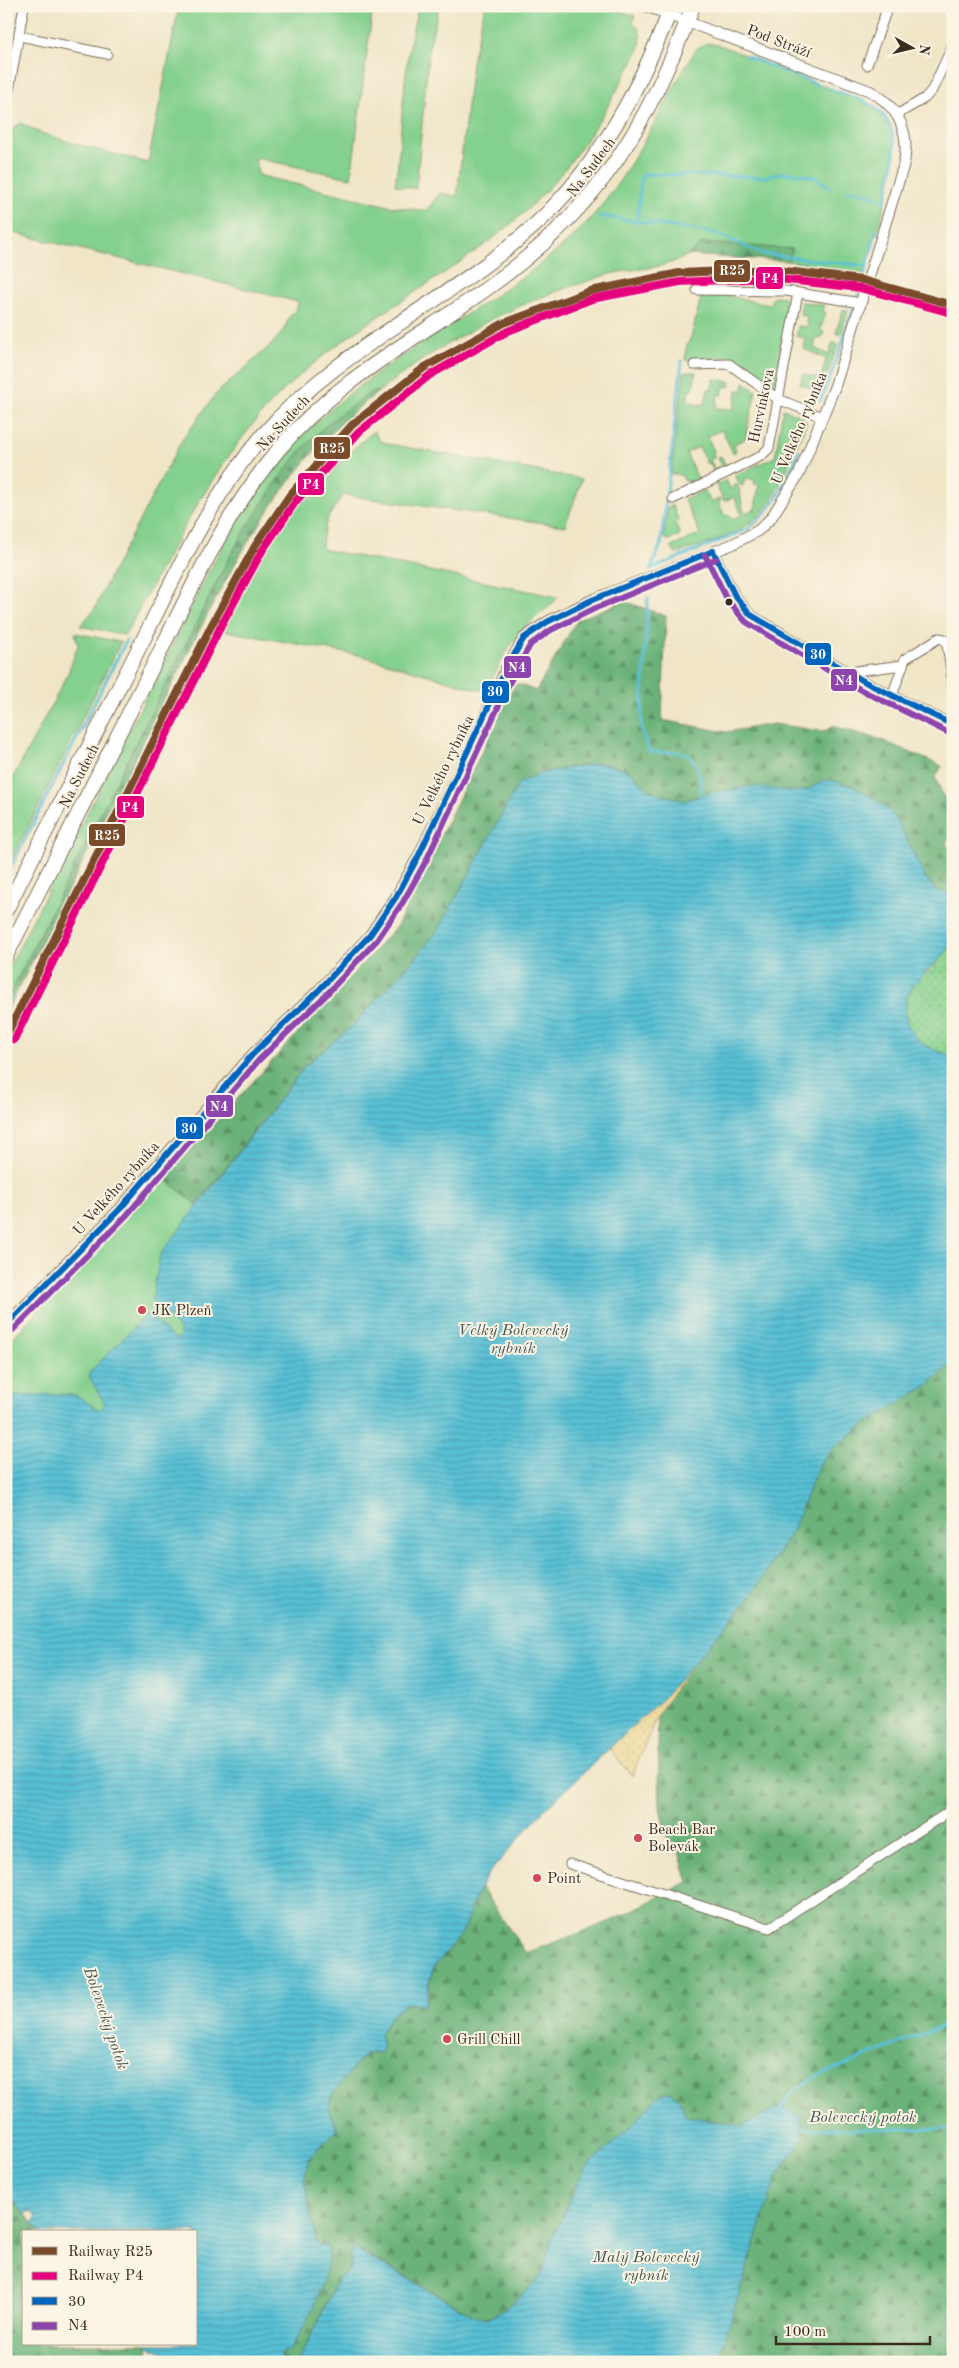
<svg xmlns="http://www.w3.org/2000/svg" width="959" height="2368" viewBox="0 0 959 2368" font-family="'Old Standard TT',serif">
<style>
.green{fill:#84d08e;stroke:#607d56}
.forest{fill:url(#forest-firs);stroke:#536e4c}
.sand{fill:url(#sand-dots);stroke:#94825e}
.park{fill:url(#park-dots);stroke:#607d56}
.water{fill:url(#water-rules);stroke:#4a757a}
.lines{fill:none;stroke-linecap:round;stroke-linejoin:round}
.stream{stroke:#58c0d5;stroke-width:3}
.minor-casing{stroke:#7a6b59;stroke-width:11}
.tertiary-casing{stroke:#7a6b59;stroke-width:12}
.primary-casing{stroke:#7a6b59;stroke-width:16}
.minor{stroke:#fff;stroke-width:9}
.tertiary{stroke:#fff;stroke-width:10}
.primary{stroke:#fff;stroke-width:14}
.bus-1-casing{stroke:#fcf5e5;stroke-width:10}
.bus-2-casing{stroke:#fcf5e5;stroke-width:10}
.bus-1{stroke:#0065bd;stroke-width:6}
.bus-2{stroke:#8e44ad;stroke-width:6}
.rail-1-casing{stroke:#fcf5e5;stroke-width:11}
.rail-2-casing{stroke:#fcf5e5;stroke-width:11}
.rail-1{stroke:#7a4b2a;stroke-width:8}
.rail-2{stroke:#e5007d;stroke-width:8}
.bus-dot{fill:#3b2a1e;stroke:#fcf5e5;stroke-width:2}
.poi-dot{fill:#d1495b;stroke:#fcf5e5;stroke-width:2}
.labels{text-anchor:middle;stroke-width:4;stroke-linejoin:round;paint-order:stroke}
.street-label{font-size:15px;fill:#3b2a1e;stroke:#fcf5e5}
.poi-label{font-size:15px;fill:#3b2a1e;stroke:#fcf5e5;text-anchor:start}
.water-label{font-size:16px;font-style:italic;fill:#445755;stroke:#fcf5e5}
.line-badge{stroke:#fcf5e5;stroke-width:2}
.badge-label{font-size:14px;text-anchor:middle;font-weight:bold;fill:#fff}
</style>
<defs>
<pattern id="forest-firs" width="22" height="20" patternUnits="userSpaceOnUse" patternTransform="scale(1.25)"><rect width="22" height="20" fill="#6bb279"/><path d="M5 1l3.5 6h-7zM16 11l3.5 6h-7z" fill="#599163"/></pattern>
<pattern id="sand-dots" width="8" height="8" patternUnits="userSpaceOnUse" patternTransform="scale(1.25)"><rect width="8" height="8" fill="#eeda9e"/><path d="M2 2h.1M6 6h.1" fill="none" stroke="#cdbb88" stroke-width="1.8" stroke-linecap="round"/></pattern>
<pattern id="park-dots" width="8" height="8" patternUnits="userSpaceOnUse" patternTransform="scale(1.25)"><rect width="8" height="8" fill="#84d08e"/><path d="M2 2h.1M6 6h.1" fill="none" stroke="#6da973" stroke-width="1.8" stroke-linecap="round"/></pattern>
<pattern id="water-rules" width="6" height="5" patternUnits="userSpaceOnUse" patternTransform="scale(1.25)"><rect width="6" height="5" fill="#58c0d5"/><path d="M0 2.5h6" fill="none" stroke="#4a9cac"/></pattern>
</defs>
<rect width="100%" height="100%" fill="#fcf5e5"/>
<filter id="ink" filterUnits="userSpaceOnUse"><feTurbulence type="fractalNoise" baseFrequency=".02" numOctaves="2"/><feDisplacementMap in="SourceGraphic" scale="10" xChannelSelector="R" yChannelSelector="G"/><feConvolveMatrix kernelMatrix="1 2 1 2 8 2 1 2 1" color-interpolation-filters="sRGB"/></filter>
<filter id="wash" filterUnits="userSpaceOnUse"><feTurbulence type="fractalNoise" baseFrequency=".0096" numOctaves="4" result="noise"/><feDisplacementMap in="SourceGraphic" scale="20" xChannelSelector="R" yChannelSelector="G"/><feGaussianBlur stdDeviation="1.12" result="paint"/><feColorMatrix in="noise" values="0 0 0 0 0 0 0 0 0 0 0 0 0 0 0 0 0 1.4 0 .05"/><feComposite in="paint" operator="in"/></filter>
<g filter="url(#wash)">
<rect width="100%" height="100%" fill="#f0e5c7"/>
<!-- green -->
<g class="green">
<path d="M179,6H373L351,178L255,158L258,174L265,177L389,206L426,211L440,193L457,196L472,62L485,6H606L635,16L633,22C651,38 633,61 624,77C595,132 559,184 511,224C432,290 333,332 264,411C206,478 168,557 125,635L80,626L94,610L107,582L182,440L216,394L273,343L283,331L290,316L296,310L299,302L6,231V137L12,129L21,123L38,132L76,144L148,163Z"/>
<path d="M419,6H439L429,48L416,189L395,185C404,126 401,64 419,6Z"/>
<path d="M707,43L722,46L872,105C881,113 889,120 893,132C903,157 873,245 864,274L788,261L792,249L688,255C667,268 642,268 619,272C606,274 594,279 582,283C507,306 440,344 378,392H371L326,425L230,556L6,1002V973C59,869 111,765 164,662C200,591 234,513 286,453C363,365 476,319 565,244C626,191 655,116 696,49Z"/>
<polygon points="702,292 712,292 769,305 774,296 784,297 789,302 776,381 769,385 732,357 685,360 686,348 692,335"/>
<polygon points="802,302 824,305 822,311 826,313 820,330 824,332 822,338 816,339 814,348 829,355 833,342 838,344 825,381 821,380 826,359 804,349 805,338 796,336 798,326 808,327 809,324 806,323 807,316 800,315"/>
<polygon points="843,309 848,310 841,335 836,333"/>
<polygon points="684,372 696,372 693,389 689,389 687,401 694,403 694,405 705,404 708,389 711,390 714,379 731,382 730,387 724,386 722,395 718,394 716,408 734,409 737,390 743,391 744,382 756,391 745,439 734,444 736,451 733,453 722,430 707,436 714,451 713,454 715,457 710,460 715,469 721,466 717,458 721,456 726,466 714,472 710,463 707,464 699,447 686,453 698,479 690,482 684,480 681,475 671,474"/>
<polygon points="803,374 821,379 818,389 800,384"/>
<path d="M783,409L801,416L807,422C794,451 778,500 754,520C733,537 701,545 676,554L671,547L700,534L684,499L705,490L711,503L720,498L721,501L718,502L725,516L730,515L732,519L742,515L734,497L724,501L716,485L726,480L730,489L737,484C742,494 740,503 745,513L755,509L759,484H754L755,480L745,478L743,486L740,485L735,475L775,457Z"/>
<path d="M374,431L379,440L388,444L582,479L565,526L344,495C328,514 323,524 322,549L558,597C548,610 535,616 524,628C507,647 497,669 486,692L363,656L220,630L282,521L303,491L326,484L338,462Z"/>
<polygon points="672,505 679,521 675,523 680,535 669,540 664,538 668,507"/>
<polygon points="75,633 121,642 6,871 6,791 67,676 78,645"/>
<polygon points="163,1178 198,1205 276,1275 96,1480 6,1453 6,1345"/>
</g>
<!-- forest -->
<g class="forest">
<polygon points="703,243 793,249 788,261 688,255"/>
<path d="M371,392H378C269,475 213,603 153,723C104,819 55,916 6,1013V1002L230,556C258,509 285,463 325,426C339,414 356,403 371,392Z"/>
<path d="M624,601L666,616L662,720L726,732L774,724L822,731L828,730L832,726L879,739L942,766L935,778L947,803L953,805V832L946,844L953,853V893C948,893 942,893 938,891C922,882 907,833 893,815C877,797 850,782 826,780L809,789L795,792H713L684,801L650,791L628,770L599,763L542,773L519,783L439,929L413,961L350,1028L305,1066L197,1205L164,1178L397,926L515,683L536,691L577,620Z"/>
<path d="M953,1362V2362H713L720,2354L769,2196L778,2177L798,2146L782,2106L742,2126L686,2116L679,2099L660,2095L575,2187L551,2243L543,2271L537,2282L504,2310L488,2318L476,2317L363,2252L352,2250L350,2267L346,2275L340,2276L298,2362H285V2359L279,2355L286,2349L288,2351L316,2298L325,2272L316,2240L304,2180L309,2158L336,2129L329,2110L331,2096L364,2054L377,2053L383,2048L380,2034C389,2019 403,1993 424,2007L428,1996L433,1968L454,1945L476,1896L481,1888L526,1953L611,1921L688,1882L679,1852L666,1835L660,1808L657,1715L686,1671L752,1595L792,1531L813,1479L821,1462L832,1449L859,1428L928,1385Z"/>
<polygon points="6,2192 41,2232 24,2232 24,2344 144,2344 147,2346 152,2362 6,2362"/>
</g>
<!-- sand -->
<polygon class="sand" points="692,1665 657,1715 632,1776 590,1725"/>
<!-- park -->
<polygon class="park" points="953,942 953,1102 876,1005 931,970"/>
<!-- water -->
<g class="water">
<path d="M599,763L628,770L650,791L684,801L713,792L753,786L795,792L809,789L826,780C850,782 877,797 893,815C907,833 922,882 938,891C942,893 948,893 953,893C953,904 956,934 952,943C943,960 925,970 914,985C898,1007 905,1035 928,1047C935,1051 945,1053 953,1057V1362L928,1385L859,1428L832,1450L821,1462L813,1479L792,1531L752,1595L665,1696L544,1810L488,1874L476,1896L461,1935L433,1968L424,2007C404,1993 389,2019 380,2034L383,2048L381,2052L364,2054L331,2096L329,2110L337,2129L309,2158L304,2180L316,2240L319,2245L329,2247C328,2282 308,2323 288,2352L285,2349L279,2355L284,2360L286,2358L285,2362C241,2362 183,2368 144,2344H196V2232H41L33,2223L37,2217L31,2211L25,2214L8,2194L10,2187L6,2184V1397L58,1394L76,1395L99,1410L105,1404L89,1376L90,1372L146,1315L150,1316L172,1337L178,1339L181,1336L179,1329L152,1300L160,1255L305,1066L350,1028L413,961L439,929L519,783L542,773Z"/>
<path d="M671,2092L679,2099L686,2116L742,2126L782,2106C788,2110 798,2114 801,2120C809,2139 788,2159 779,2174C775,2181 773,2189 770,2196L720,2354L713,2362H298L340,2276L346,2275L350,2268L352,2250L355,2249L476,2317L488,2318L504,2310L537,2282L543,2271L550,2243L585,2168L629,2129L660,2094Z"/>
</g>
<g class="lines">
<!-- stream -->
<g class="stream">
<polyline points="746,56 819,85"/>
<path d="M830,89C843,94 861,98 873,106C907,131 892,168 885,202L868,194L847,190"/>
<polyline points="599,216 715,233 763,254 867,266"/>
<path d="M637,222L641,179L644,174L766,177C775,171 803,173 813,177C820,179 825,184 830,188"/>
<polyline points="858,296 877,230"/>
<polyline points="820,401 834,367 853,310"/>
<polyline points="651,569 661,544 682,361"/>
<path d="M651,569L748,529C775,508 786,482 799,451"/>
<path d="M648,598L641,729L649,751C658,753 663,753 672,752C700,750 701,778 701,799"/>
<polyline points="6,877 126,641"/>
<polyline points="780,2109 791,2094 817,2076 953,2022"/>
<polyline points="799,2129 953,2129"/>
</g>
</g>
</g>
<g filter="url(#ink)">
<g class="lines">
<defs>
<g id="minor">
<polyline points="644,6 669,15"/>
<polyline points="20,36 107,54"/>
<polyline points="867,65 888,6"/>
<polyline points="6,107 24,6"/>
<polyline points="898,114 925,98 932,90 953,45"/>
<polyline points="697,290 786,291 861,303"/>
<polyline points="694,365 729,364 778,399 822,417"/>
<polyline points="673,499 761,456 769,448 798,293"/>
<polyline points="713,551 735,596 751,615 867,683 953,725"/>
<polyline points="848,672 903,665 905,659 939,638 944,639 947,644 953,685"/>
<polyline points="892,696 903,665"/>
<polyline points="570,1864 769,1928 953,1809"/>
<polyline points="950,2362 953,2353"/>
</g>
<path id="tertiary" d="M6,1325L119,1210L253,1054L319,990L370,935L396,897L418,857L470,749L507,667L524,638L547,622L592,600L733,544L759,530L771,518L799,474L835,386L903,167C911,135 900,107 870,91L669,15"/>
<g id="primary">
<path d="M6,910C52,819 98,728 144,638C179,568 212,495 263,435C340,346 450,302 536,224C601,164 640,87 672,6"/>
<path d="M6,956C55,860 104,763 153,666C190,592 225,513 279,449C338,378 420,337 493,284C599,207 647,127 693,6"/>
</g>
</defs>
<!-- minor casing -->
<use href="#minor" class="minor-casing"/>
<!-- tertiary casing -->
<use href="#tertiary" class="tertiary-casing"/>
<!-- primary casing -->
<use href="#primary" class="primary-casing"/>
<!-- minor -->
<use href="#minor" class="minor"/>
<!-- tertiary -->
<use href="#tertiary" class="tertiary"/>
<!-- primary -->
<use href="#primary" class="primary"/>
<defs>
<g id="bus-1">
<polyline points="713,551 735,596 751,615 867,683 953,725"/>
<polyline points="6,1325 119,1210 253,1054 319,990 370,935 396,897 418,857 507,667 524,638 547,622 592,600 713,551"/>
</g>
<g id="bus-2">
<polyline points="705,555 728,601 746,622 863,691 949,733"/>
<polyline points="12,1331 126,1216 259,1060 325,996 377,940 403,902 426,861 515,671 531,644 551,630 596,608 716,559"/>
</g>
</defs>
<!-- bus-1 casing -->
<use href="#bus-1" class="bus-1-casing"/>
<!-- bus-2 casing -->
<use href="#bus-2" class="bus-2-casing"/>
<!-- bus-1 -->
<use href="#bus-1" class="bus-1"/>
<!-- bus-2 -->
<use href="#bus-2" class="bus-2"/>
<defs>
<polyline id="rail-1" points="6,1036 211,626 255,546 289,496 352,425 425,367 504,323 590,291 679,273 770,269 862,280 953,305"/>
<polyline id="rail-2" points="14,1040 219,630 262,551 296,501 359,432 430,375 508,331 592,299 680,282 770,278 860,288 951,313"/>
</defs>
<!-- rail-1 casing -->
<use href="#rail-1" class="rail-1-casing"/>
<!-- rail-2 casing -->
<use href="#rail-2" class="rail-2-casing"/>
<!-- rail-1 -->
<use href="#rail-1" class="rail-1"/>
<!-- rail-2 -->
<use href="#rail-2" class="rail-2"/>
</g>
</g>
<!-- markers -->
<circle class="bus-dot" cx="729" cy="602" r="4.5"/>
<g class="poi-dot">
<circle cx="142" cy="1310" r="5"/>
<circle cx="638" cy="1838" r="5"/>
<circle cx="537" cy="1878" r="5"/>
<circle cx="447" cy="2039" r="5"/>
</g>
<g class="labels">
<!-- street labels -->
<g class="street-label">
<text transform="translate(779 41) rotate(21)" y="5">Pod Stráží</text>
<text transform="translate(591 167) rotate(-53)" y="5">Na Sudech</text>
<text transform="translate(761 406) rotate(-78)" y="5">Hurvínkova</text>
<text transform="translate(283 423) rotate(-47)" y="5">Na Sudech</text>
<text transform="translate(799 428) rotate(-67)" y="5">U Velkého rybníka</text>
<text transform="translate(443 770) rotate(-64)" y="5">U Velkého rybníka</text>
<text transform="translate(79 776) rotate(-63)" y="5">Na Sudech</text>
<text transform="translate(116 1188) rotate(-48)" y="5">U Velkého rybníka</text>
</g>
<!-- poi labels -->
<g class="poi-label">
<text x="152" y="1315">JK Plzeň</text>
<text x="648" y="1834">Beach Bar<tspan x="648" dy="17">Bolevák</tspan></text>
<text x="547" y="1883">Point</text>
<text x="457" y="2044">Grill Chill</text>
</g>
<!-- water labels -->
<g class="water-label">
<text x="513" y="1335">Velký Bolevecký<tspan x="513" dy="18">rybník</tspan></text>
<text transform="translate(107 2018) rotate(71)" y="6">Bolevecký potok</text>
<text x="863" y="2122">Bolevecký potok</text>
<text x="646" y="2262">Malý Bolevecký<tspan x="646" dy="18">rybník</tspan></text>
</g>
</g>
<g class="line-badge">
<rect x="713" y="259" width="38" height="24" rx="5" fill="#7a4b2a"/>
<rect x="755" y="266" width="29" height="24" rx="5" fill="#e5007d"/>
<rect x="313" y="436" width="38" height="24" rx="5" fill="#7a4b2a"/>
<rect x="297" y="472" width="28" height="24" rx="5" fill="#e5007d"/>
<rect x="804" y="642" width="28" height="24" rx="5" fill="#0065bd"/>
<rect x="503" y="655" width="29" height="24" rx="5" fill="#8e44ad"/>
<rect x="830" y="668" width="28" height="24" rx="5" fill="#8e44ad"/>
<rect x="481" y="680" width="29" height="24" rx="5" fill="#0065bd"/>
<rect x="116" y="795" width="29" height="24" rx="5" fill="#e5007d"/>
<rect x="88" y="823" width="38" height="24" rx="5" fill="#7a4b2a"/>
<rect x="205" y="1094" width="29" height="24" rx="5" fill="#8e44ad"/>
<rect x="175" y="1116" width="29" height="24" rx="5" fill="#0065bd"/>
</g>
<g class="badge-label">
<text x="732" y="275">R25</text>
<text x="770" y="283">P4</text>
<text x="332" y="453">R25</text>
<text x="311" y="489">P4</text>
<text x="818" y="659">30</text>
<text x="517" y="672">N4</text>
<text x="844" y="685">N4</text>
<text x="495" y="696">30</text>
<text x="130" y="812">P4</text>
<text x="107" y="840">R25</text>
<text x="219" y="1111">N4</text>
<text x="189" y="1133">30</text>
</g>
<!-- margin -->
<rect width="959" height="2368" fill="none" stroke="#fcf5e5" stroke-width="25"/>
<!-- legend -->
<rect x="22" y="2230" width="175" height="115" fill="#fcf5e5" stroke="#afa495"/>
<rect x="32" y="2247" width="25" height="8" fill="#7a4b2a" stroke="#afa495"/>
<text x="68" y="2256" font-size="15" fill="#3b2a1e">Railway R25</text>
<rect x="32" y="2272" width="25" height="8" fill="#e5007d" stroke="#afa495"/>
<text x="68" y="2280" font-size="15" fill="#3b2a1e">Railway P4</text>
<rect x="32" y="2297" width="25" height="8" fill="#0065bd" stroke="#afa495"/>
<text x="68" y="2306" font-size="15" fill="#3b2a1e">30</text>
<rect x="32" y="2322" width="25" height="8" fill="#8e44ad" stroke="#afa495"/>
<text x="68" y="2330" font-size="15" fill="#3b2a1e">N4</text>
<!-- north arrow -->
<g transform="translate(912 48) rotate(98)" stroke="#fcf5e5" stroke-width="4" paint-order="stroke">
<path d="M0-4L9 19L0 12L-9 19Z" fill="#3b2a1e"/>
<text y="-8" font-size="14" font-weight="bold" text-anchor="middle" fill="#3b2a1e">N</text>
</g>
<!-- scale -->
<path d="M776 2336v8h154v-8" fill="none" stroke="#3b2a1e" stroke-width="2.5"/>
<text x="784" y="2336" font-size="15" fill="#3b2a1e" stroke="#fcf5e5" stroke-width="4" paint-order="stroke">100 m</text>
</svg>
